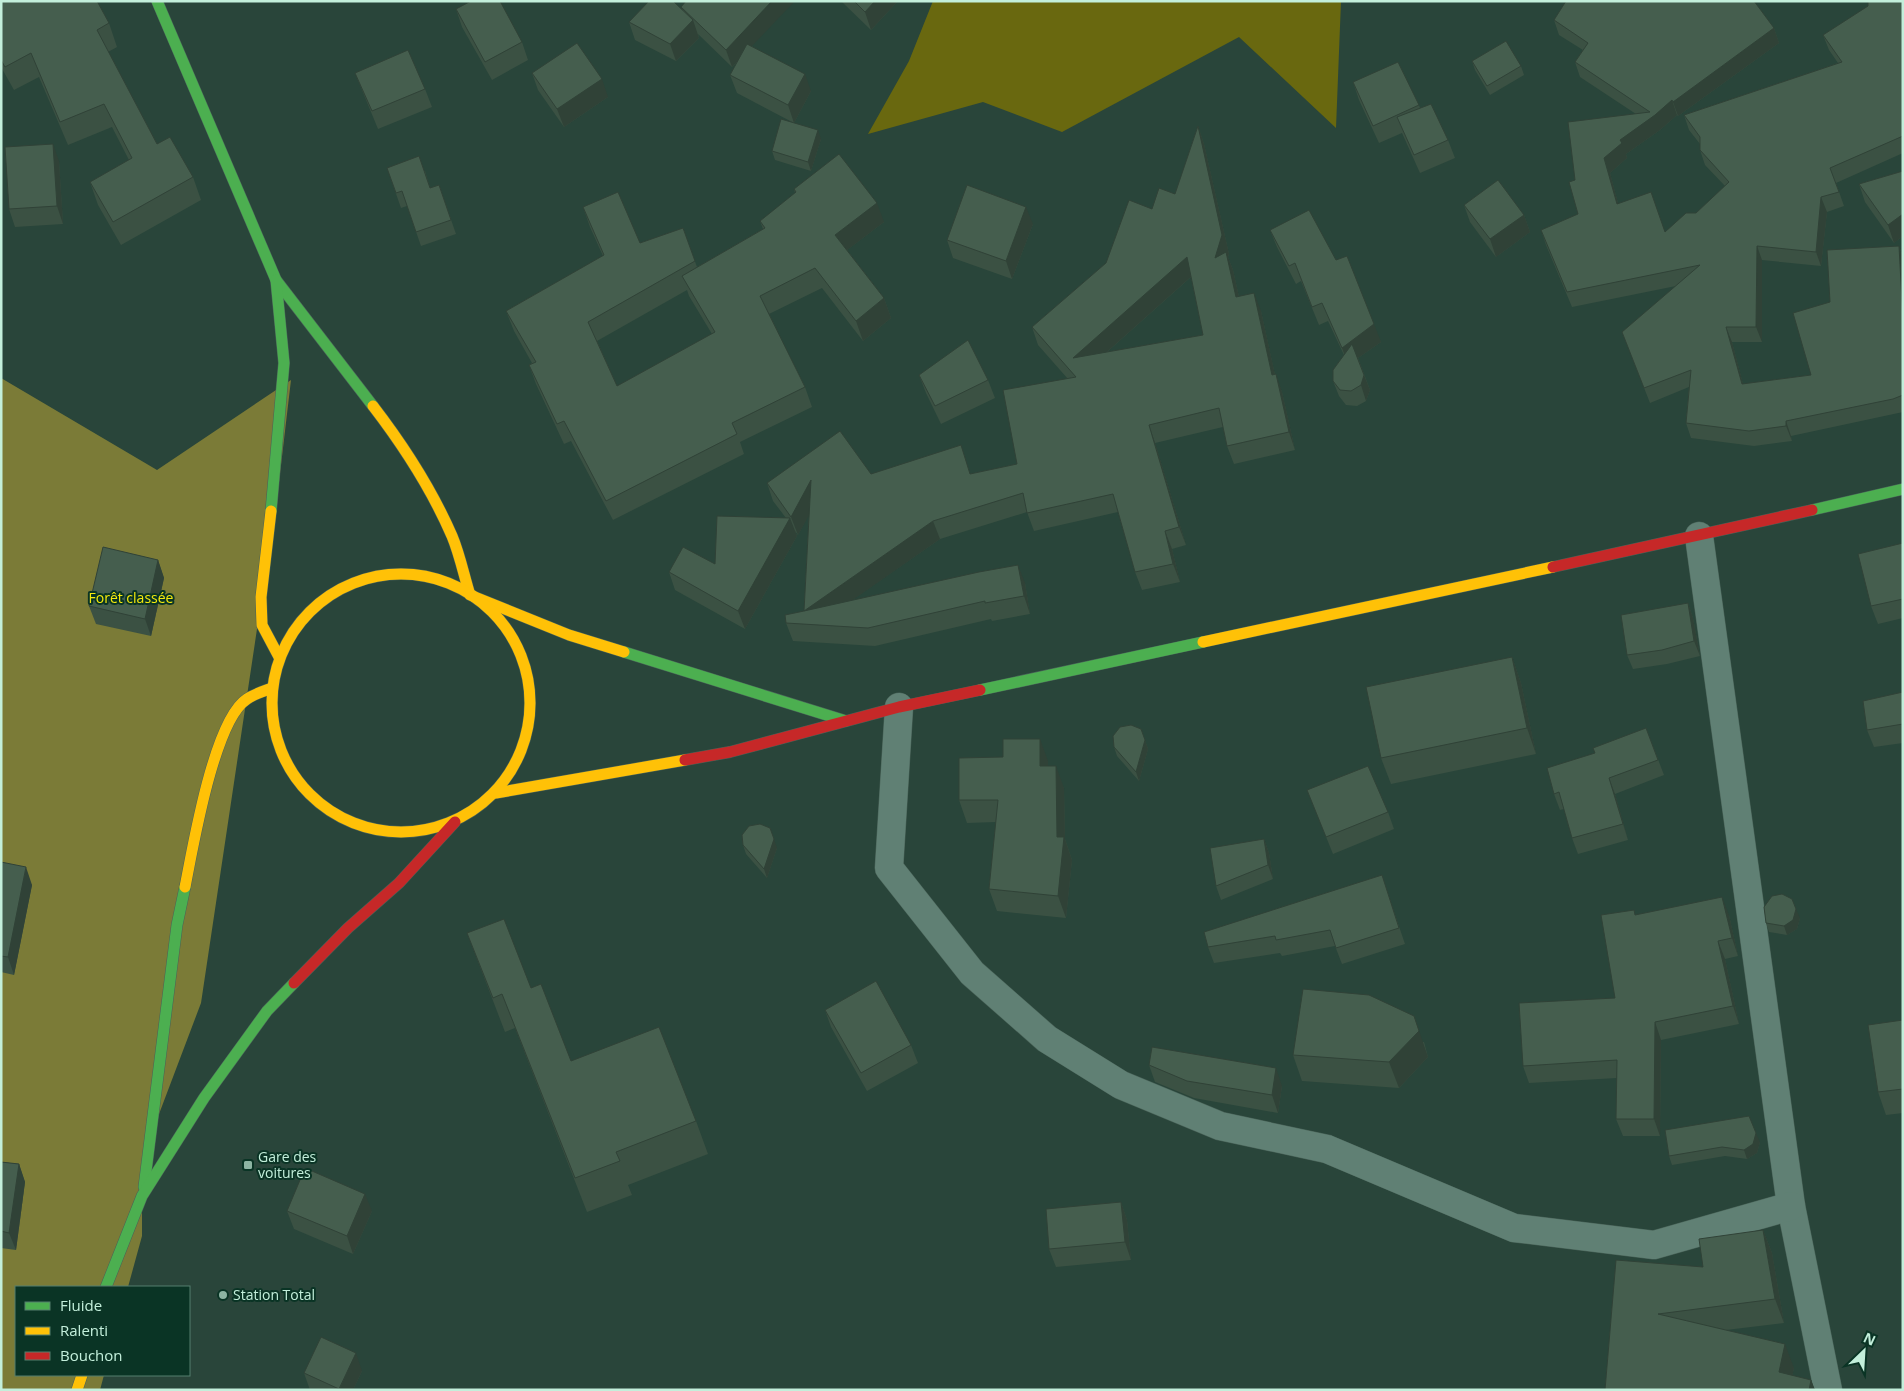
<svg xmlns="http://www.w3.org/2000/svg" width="1904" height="1391" viewBox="0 0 1904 1391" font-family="'Open Sans',sans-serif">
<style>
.green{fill:#69680f}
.forest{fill:#7b7b37}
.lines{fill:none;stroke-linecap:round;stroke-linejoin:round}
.street-casing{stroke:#496258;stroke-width:29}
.fast-casing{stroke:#496258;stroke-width:12}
.slow-casing{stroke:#496258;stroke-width:12}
.jam-casing{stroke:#496258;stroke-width:12}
.street{stroke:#608074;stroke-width:28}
.fast{stroke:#4caf50;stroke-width:11}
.slow{stroke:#ffc107;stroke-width:11}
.jam{stroke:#c62828;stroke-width:11}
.wall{fill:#3b5143;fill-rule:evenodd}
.shaded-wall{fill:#304237}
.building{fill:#455e4e;stroke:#304237;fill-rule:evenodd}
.poi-dot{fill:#8db4a3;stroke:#0a3425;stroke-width:2}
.labels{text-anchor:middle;stroke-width:4;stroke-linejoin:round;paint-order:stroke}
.park-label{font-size:14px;fill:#f5ea0d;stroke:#0a3425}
.poi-label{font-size:14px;fill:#c3efdb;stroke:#0a3425;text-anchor:start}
</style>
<rect width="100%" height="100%" fill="#29453a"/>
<!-- green -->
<polygon class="green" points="933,1 1341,1 1336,128 1239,37 1062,132 983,102 868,134 909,61"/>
<!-- forest -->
<polygon class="forest" points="1,378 157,470 291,380 279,482 201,1003 142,1159 142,1236 128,1287 16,1287 16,1375 104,1375 100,1390 1,1390"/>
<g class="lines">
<defs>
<g id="street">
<polyline points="1699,536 1791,1206 1828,1390"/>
<polyline points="899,707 889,868 972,973 1047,1039 1121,1085 1220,1126 1327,1149 1514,1228 1654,1245 1791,1206"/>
</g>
<g id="fast">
<polyline points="157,1 276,280 373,406"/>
<polyline points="1812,510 1903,489"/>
<polyline points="271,511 284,363 276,280"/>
<polyline points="624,652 846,721"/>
<polyline points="980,690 1203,642"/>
<polyline points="144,1187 177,925 185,887"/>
<polyline points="106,1287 142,1196 204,1098 267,1011 294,983"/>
</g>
<g id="slow">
<path d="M373,406C403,445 432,490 452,536C460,555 464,576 470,595L569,635L624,652"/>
<polyline points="271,511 261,597 262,625 279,657"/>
<circle cx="401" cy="703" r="129"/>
<polyline points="1203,642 1553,567"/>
<polyline points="496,793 685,760"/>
<path d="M185,887C193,847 214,720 247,699C254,694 264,691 272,688"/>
<polyline points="77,1390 82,1375"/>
</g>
<g id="jam">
<polyline points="1553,567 1812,510"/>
<polyline points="685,760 730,752 899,707 980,690"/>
<polyline points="294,983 348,928 399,883 455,822"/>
</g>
</defs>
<!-- street casing -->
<use href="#street" class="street-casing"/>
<!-- fast casing -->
<use href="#fast" class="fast-casing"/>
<!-- slow casing -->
<use href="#slow" class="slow-casing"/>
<!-- jam casing -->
<use href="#jam" class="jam-casing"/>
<!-- street -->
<use href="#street" class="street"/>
<!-- fast -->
<use href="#fast" class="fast"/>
<!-- slow -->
<use href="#slow" class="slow"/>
<!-- jam -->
<use href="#jam" class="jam"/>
</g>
<!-- wall -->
<g class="wall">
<polygon points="1,1 109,23 117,47 108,52 157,144 193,177 201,200 121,245 98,205 90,182 129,160 112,127 68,145 39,77 14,90 1,67"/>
<polygon points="841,1 898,1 871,30"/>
<polygon points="1903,1 1903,153 1836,183 1844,206 1827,212 1821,266 1762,260 1762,342 1732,342 1743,384 1811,375 1830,302 1899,246 1903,257 1903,412 1791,436 1792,441 1754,446 1691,438 1686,423 1689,387 1650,403 1622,332 1676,286 1572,307 1546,245 1541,230 1578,214 1575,180 1636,114 1580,77 1575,62 1583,50 1559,35 1554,20 1774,28 1779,43 1678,116 1677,115 1660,130 1626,154 1627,158 1610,173 1618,203 1665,232 1696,213 1725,186 1705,165 1700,150 1700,144 1689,130 1684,115 1838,63 1829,50 1823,35"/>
<polygon points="681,7 752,46 811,91 794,123 737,93 730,75 737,62 732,67 698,34 699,38 676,61 635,40 629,22 683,11"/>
<polygon points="456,9 522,42 528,60 492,80 462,27"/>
<polygon points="1472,61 1521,66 1524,75 1490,95 1475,70"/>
<polygon points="355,73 425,89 432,107 378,129 362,90"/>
<polygon points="532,73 608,97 564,127 538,90"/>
<polygon points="1353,82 1419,105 1420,108 1448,140 1455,158 1420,173 1402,133 1379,143 1359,100"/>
<path d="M1198,126L1204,144L1229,254L1228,257L1233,270L1239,297L1261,311L1275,375L1282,392L1295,450L1234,464L1227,446L1223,427L1155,443L1186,545L1172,549L1180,582L1142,590L1135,572L1118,512L1034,531L1027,512L940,539L852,600L1025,583L1030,614L992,621L991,619L875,646L793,641L786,623L804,611L809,514L798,535L795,531L797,536L745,629L675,590L669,572L715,564L786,518L773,501L767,483L871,474H970L1017,464L1068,379L1038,345L1032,327L1106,263L1152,209L1175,194ZM1191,277L1203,335L1107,352Z"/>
<polygon points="821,139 811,171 775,160 772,151"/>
<polygon points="59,161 63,224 15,227 9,209"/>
<polygon points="387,168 425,171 430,188 439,185 456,234 421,246 407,206 401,208"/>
<polygon points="1903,171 1903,236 1894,243 1865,202 1859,184"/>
<path d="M794,189L884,222L847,250L884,298L891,318L863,341L822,288L769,314L805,387L812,407L740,442L744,454L613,520L571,441L564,444L536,384L529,365L532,363L514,331L506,311L603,256L590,227L583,207L640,243L683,228L697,267L763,229L760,221L795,193ZM687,290L689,296L712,334L617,386L597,341Z"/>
<polygon points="1464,205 1524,215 1530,232 1496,257 1470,222"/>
<polygon points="1033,224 1012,279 953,258 947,240"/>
<polygon points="1270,230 1336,260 1381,342 1358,358 1370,390 1366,401 1357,406 1346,405 1339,396 1333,381 1344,355 1328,321 1319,325 1301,281 1296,284 1277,247"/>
<polygon points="919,375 988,380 995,398 941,424 926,393"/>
<polygon points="1903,543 1903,618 1878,624 1871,606"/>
<polygon points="158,560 164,578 151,636 96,624 89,606"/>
<polygon points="1688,603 1693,618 1700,656 1667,664 1633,669 1627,655"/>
<polygon points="1512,657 1521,683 1536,754 1391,784 1381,758"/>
<polygon points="1903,692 1903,743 1874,747 1867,730"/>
<polygon points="1646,728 1664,775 1615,794 1628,840 1578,854 1572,838 1564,809 1560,810 1554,794 1595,753"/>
<polygon points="1141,729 1148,749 1139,781 1117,756 1114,747"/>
<polygon points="1048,761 1048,766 1064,788 1065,839 1072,860 1066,918 997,911 989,889 996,822 967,823 959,800"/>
<polygon points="1307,790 1388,812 1394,829 1333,854"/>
<polygon points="1264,839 1269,853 1273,879 1221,900 1216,886"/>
<polygon points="743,845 777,848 767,878 746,854"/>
<polygon points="1,862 32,885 14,975 1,972"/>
<polygon points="1387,891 1405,944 1342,964 1335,946 1282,956 1280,953 1214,963 1208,947"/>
<polygon points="1636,915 1729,915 1738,956 1725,959 1739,1024 1661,1040 1660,1136 1623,1136 1616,1119 1617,1078 1529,1083 1523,1066 1615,998"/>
<polygon points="1800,918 1797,929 1787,935 1769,932 1766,923"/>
<polygon points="467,933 531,988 571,1061 696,1121 708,1154 628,1185 632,1195 587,1212 515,1028 505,1032"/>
<polygon points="825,1010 911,1045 918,1063 867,1091 831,1027"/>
<polygon points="1903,1020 1903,1113 1886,1115 1878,1092"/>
<polygon points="1424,1042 1428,1057 1399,1088 1302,1081 1293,1055"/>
<polygon points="1149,1065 1282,1086 1278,1113 1194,1098 1155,1082"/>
<polygon points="1665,1130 1760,1142 1757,1153 1747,1159 1725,1156 1672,1165 1669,1156"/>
<polygon points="1,1162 19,1164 25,1182 16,1250 1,1248"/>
<polygon points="1121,1202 1127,1220 1131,1260 1056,1267 1049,1249"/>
<polygon points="287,1211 372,1211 353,1254 294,1229"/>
<polygon points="1763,1230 1772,1253 1784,1323 1726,1330 1794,1368 1792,1376 1811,1380 1815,1390 1605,1390 1616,1260 1703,1267"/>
<polygon points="362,1371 353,1390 310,1390 304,1373"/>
</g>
<!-- shaded-wall -->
<g class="shaded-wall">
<polygon points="772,1 795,1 732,67 726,50"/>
<polygon points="875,1 898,1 871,30 865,12"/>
<polygon points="693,20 699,38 676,61 670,44"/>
<polygon points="1774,28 1779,43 1678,116 1673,102"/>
<polygon points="805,74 811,91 794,123 788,105"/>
<polygon points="602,79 608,97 564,127 557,109"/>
<polygon points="1672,100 1677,115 1660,130 1626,154 1627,158 1610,173 1622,218 1617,204 1604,158 1620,140"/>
<polygon points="1198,126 1204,144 1229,254 1228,257 1233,270 1243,315 1215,258"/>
<polygon points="818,130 821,139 811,171 808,162"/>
<polygon points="53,144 59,161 63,224 57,206"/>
<polygon points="1821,197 1827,212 1821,266 1816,252"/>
<polygon points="877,203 884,222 842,254 835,235"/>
<polygon points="1026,207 1033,224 1012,279 1006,261"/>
<polygon points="1903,214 1903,236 1894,243 1888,225"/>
<polygon points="1524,215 1530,232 1496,257 1490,239"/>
<polygon points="1757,246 1762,260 1762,342 1756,327"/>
<polygon points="1899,246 1903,257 1903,320"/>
<polygon points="1187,257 1193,275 1080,376 1073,358"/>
<polygon points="1254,293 1261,311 1279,393 1272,375"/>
<polygon points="884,298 891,318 863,341 856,321"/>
<polygon points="1374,324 1381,342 1348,365 1342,348"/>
<polygon points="1726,327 1732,342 1747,399 1742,384"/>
<polygon points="1276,374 1282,392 1295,450 1289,432"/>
<polygon points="1364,375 1370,390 1366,401 1361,385"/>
<polygon points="1786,421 1791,436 1792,441 1786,426"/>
<polygon points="1149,425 1155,443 1186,545 1179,527"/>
<polygon points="811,480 818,499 798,535 791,517"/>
<polygon points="790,518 797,536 745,629 738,611"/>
<polygon points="933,521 940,539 817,625 804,611"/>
<polygon points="1165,531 1172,549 1180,582 1173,564"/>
<polygon points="158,560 164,578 151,636 145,619"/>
<polygon points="1018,565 1025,583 1030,614 1024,596"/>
<polygon points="1688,603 1693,618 1700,656 1694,641"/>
<polygon points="1512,657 1521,683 1536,754 1527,728"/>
<polygon points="1040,739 1048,761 1048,788 1040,766"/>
<polygon points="1145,740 1148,749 1139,781 1136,772"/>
<polygon points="1056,766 1064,788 1065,839 1072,860 1066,918 1058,896"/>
<polygon points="1609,778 1615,794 1628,840 1623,824"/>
<polygon points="774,839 777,848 767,878 764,869"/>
<polygon points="1264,839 1269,853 1273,879 1268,865"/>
<polygon points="26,867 32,885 14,975 8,957"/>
<polygon points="1722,897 1729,915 1738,956 1732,938"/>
<polygon points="1796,909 1800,918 1797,929 1787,935 1784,926"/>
<polygon points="1718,941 1725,959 1739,1024 1733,1006"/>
<polygon points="1414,1016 1428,1057 1399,1088 1389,1062"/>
<polygon points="1655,1022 1661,1040 1660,1136 1654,1119"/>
<polygon points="1276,1068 1282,1086 1278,1113 1272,1095"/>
<polygon points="1756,1133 1760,1142 1757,1153 1747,1159 1744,1150"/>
<polygon points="19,1164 25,1182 16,1250 9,1233"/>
<polygon points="365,1194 372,1211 353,1254 347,1236"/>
<polygon points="1121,1202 1127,1220 1131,1260 1125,1242"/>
<polygon points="1763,1230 1772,1253 1784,1323 1775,1299"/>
<polygon points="1785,1344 1794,1368 1789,1390 1779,1372"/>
<polygon points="356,1353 362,1371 353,1390 339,1390"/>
<polygon points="1811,1380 1815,1390 1809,1390"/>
</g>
<!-- building -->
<g class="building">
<polygon points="1,1 97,1 109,23 97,30 157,144 170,137 193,177 113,222 90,182 132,158 104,104 60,122 31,53 5,67 1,60"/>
<polygon points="471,1 500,1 522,42 485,62 456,9"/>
<polygon points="649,1 673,1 693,20 670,44 629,22"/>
<polygon points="686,1 772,1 726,50 681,7"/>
<polygon points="854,1 875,1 865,12"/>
<polygon points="1566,1 1754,1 1774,28 1673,102 1672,100 1655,115 1620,140 1622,143 1604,158 1617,204 1651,192 1665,232 1686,213 1696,213 1729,182 1700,150 1700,137 1684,115 1842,62 1823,35 1868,6 1868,1 1903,1 1903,136 1830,168 1839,192 1821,197 1816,252 1757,246 1756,327 1726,327 1742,384 1811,375 1793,313 1830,302 1827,250 1899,246 1903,320 1903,395 1893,399 1786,421 1786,426 1749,431 1686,423 1691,370 1644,388 1622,332 1700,265 1567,292 1541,230 1578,214 1569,182 1575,180 1568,122 1650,112 1575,62 1588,43 1554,20"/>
<polygon points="1506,41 1521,66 1487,86 1472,61"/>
<polygon points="577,43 602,79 557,109 532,73"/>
<polygon points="747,44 805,74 788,105 730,75"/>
<polygon points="408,50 425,89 372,111 355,73"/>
<polygon points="1398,62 1419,105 1373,126 1353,82"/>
<polygon points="1431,104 1448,140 1414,155 1397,117"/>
<polygon points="781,119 818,130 808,162 772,151"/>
<path d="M1198,126L1222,235L1215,258L1226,252L1236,297L1254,293L1272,375L1276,374L1289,432L1227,446L1219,408L1149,425L1179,527L1165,531L1173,564L1135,572L1113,494L1027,513L1023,493L933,521L804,611L979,572L1018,565L1024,596L985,603V601L868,628L786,623L785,615L804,611L811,480L791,517L767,483L840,431L871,474L961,445L970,474L1017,464L1003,390L1076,377L1032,327L1106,263L1129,200L1152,209L1159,188L1175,194ZM1187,257L1203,335L1073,358Z"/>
<polygon points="53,144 57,206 9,209 5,147"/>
<polygon points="839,154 877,203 835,235 884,298 856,321 815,268 760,296 805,387 732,423 737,434 606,501 564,421 557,424 529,365 536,362 506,311 604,255 583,207 618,192 640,243 683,228 695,261 588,322 617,386 715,332 682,276 765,228 760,221 796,192 794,189"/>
<polygon points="419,156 430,188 439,185 451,220 416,232 402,191 396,193 387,168"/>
<polygon points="1903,171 1903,214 1888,225 1859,184"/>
<polygon points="1498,180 1524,215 1490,239 1464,205"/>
<polygon points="967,185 1026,207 1006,261 947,240"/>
<polygon points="1309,210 1336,260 1347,256 1374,324 1342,348 1322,303 1312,307 1295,263 1289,266 1270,230"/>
<polygon points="968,340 988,380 935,406 919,375"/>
<polygon points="1352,344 1364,375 1361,385 1351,391 1340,390 1333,381 1333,370"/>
<polygon points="717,516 790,518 738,611 669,572 683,547 715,564"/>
<polygon points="1903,543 1903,599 1871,606 1858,554"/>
<polygon points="103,547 158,560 145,619 89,606"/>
<polygon points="1688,603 1694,641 1662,650 1627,655 1621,615"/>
<polygon points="1512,657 1527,728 1381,758 1366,687"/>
<polygon points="1903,692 1903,724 1867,730 1863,701"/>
<polygon points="1131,725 1141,729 1145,740 1136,772 1114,747 1113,736 1120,727"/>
<polygon points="1646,728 1658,760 1609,778 1623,824 1572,838 1559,792 1554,794 1547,768 1595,753 1593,748"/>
<polygon points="1003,739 1040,739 1040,766 1056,766 1057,837 1064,837 1058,896 989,889 998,800 959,800 959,758 1003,757"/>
<polygon points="1368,766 1388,812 1326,837 1307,790"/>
<polygon points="760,824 770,828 774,839 764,869 743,845 742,835 749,826"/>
<polygon points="1264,839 1268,865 1216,886 1210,848"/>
<polygon points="1,862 26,867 8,957 1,956"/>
<polygon points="1382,875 1399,928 1336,948 1330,930 1276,940 1275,936 1208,947 1204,932"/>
<polygon points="1782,894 1792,899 1796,909 1793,920 1784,926 1766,923 1764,907 1772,896"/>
<polygon points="1722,897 1732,938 1718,941 1733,1006 1655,1022 1654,1119 1616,1119 1617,1060 1523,1066 1519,1003 1615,998 1601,915 1634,910 1635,915"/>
<polygon points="504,919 531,988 541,984 571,1061 659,1027 696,1121 616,1152 620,1161 575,1178 502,994 493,998 467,933"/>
<polygon points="876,981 911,1045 861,1073 825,1010"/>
<polygon points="1303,989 1369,995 1414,1016 1419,1031 1389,1062 1293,1055"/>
<polygon points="1903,1020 1903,1089 1878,1092 1868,1025"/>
<polygon points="1152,1047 1276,1068 1272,1095 1187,1081 1149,1065"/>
<polygon points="1749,1116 1756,1133 1753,1144 1744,1150 1722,1147 1669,1156 1665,1130"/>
<polygon points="1,1162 19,1164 9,1233 1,1231"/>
<polygon points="305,1168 365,1194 347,1236 287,1211"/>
<polygon points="1121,1202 1125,1242 1049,1249 1046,1209"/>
<polygon points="1763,1230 1775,1299 1658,1314 1785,1344 1779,1372 1811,1380 1809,1390 1605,1390 1616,1260 1703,1267 1699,1239"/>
<polygon points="321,1337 356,1353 339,1389 304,1373"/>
</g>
<!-- markers -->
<g class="poi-dot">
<rect x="243" y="1160" width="10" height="10" rx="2.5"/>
<circle cx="223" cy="1295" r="5"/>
</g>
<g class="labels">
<!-- park labels -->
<g class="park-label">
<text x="131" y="603">Forêt classée</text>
</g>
<!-- poi labels -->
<g class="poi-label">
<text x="258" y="1162">Gare des<tspan x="258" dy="16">voitures</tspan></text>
<text x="233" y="1300">Station Total</text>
</g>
</g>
<!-- border -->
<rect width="1904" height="1391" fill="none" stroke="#c3efdb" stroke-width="5"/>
<!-- legend -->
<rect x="15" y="1286" width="175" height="90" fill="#0a3425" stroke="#547f6e"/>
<rect x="25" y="1302" width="25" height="8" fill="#4caf50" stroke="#547f6e"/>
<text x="60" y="1311" font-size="15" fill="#c3efdb">Fluide</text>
<rect x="25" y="1327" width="25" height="8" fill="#ffc107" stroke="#547f6e"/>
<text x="60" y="1336" font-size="15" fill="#c3efdb">Ralenti</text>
<rect x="25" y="1352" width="25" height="8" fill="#c62828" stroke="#547f6e"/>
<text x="60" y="1361" font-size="15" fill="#c3efdb">Bouchon</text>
<!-- north arrow -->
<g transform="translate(1864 1351) rotate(25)" stroke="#0a3425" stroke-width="4" paint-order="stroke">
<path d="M0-4L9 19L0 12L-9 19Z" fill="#c3efdb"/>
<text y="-8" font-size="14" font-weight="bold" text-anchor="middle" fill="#c3efdb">N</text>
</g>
</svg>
